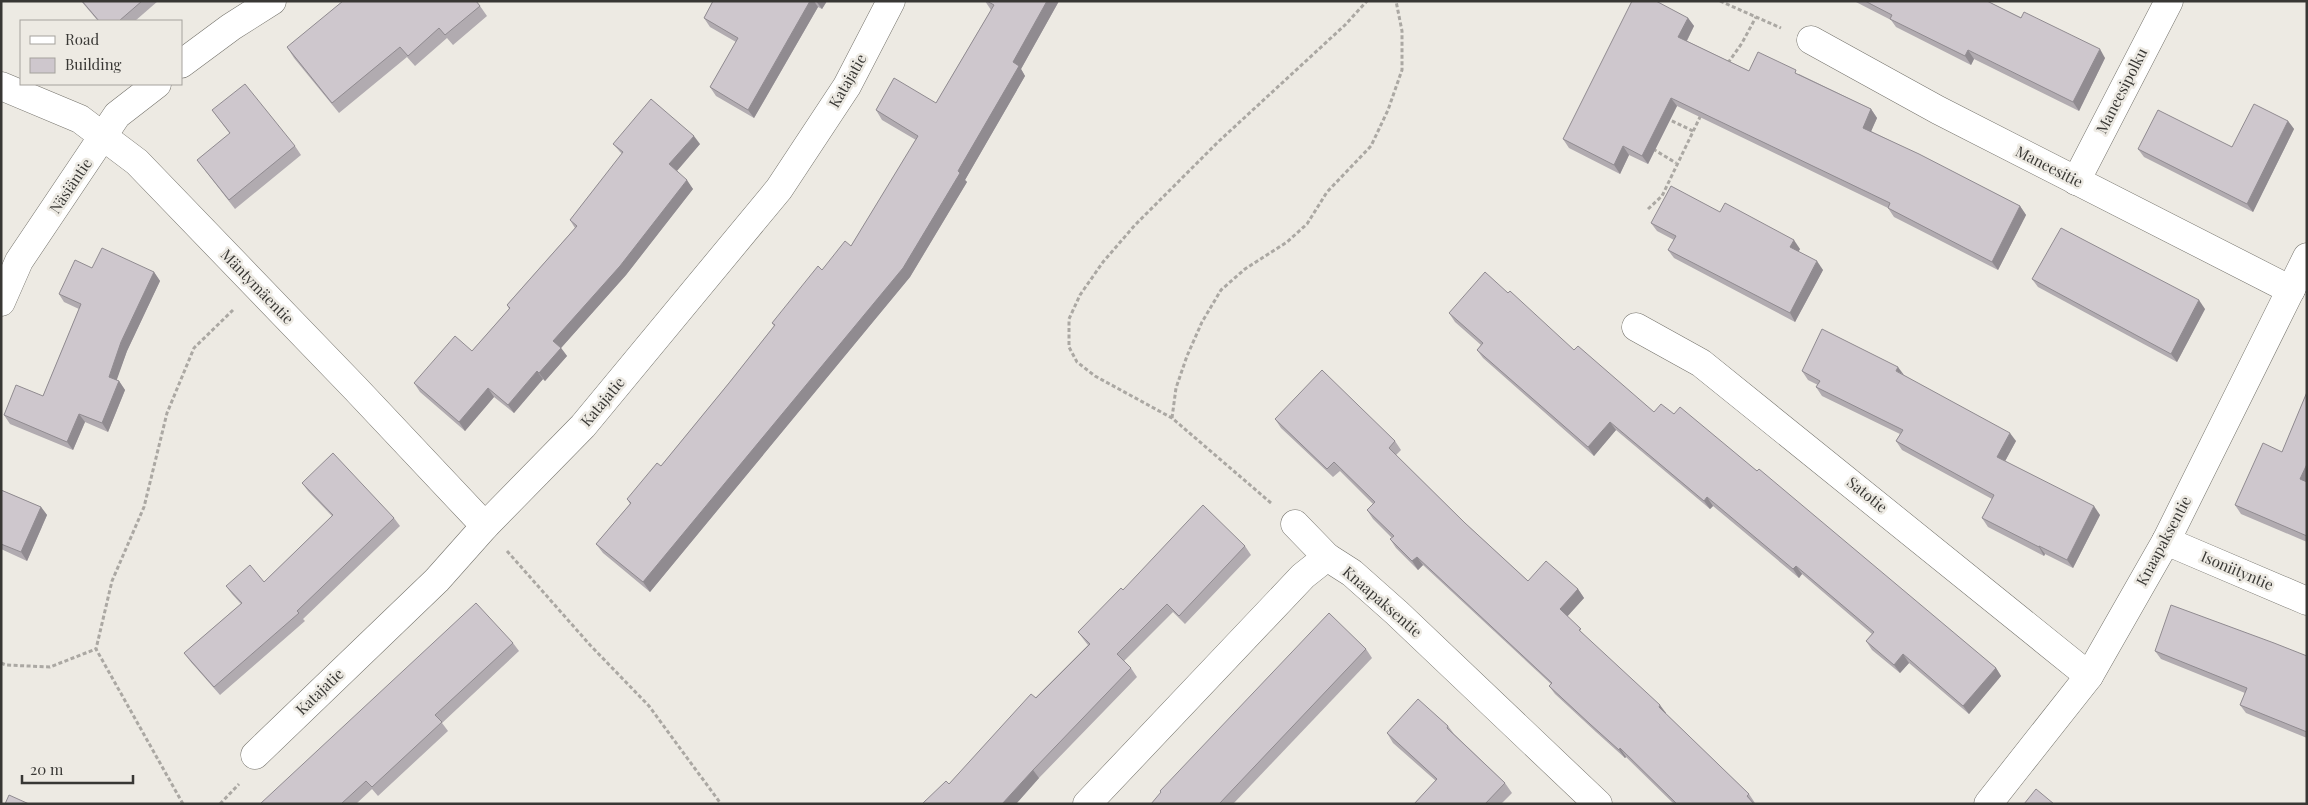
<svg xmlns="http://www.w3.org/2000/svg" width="2308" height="805" viewBox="0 0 2308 805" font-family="'Playfair Display',serif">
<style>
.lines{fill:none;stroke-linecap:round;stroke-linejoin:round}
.street-casing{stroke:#74726b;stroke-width:29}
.path{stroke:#aba8a3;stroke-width:3;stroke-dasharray:4 2.5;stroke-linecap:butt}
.street{stroke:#fff;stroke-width:28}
.wall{fill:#b1abb0}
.shaded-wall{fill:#908b90}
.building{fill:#cec7cd;stroke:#908b90}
.labels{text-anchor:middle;stroke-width:5;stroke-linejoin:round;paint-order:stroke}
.street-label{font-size:15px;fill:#383734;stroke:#edeae3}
</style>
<rect width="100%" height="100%" fill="#edeae3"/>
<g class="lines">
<defs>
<g id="street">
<polyline points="1811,40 1938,110 2291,290"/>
<polyline points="181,64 231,27 272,1"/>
<polyline points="1,86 80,119 137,162 355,388 485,526"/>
<polyline points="2076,181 2169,1"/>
<polyline points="1,302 19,261 117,115 157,84"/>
<polyline points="1636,327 1701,363 2089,676"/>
<polyline points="1295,524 1327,557"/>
<polyline points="2166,541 2307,601"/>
<polyline points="255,755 437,580 485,526 583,426 779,189 847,86 891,1"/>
<polyline points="1087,804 1303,576 1327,557 1352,573 1397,613 1598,804"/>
<polyline points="1988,804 2089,676 2166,541 2307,257"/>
</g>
</defs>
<!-- street casing -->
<use href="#street" class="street-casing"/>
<!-- path -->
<g class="path">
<polyline points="1720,1 1781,28"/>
<polyline points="1728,63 1742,43 1756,17"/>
<polyline points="1666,118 1693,131"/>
<polyline points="1653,149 1676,163"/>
<polyline points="1648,209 1662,196 1701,115"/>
<polyline points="1172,418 1176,388 1187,356 1202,322 1221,290 1245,269 1287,242 1307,224 1327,192 1371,146 1388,110 1402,70 1402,31 1396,1"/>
<polyline points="1271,503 1172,418 1095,376 1077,362 1069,347 1069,319 1080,295 1103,262 1135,225 1218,142 1345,25 1367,1"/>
<polyline points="507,551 590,645 649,706 721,804"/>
<polyline points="1,663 6,665 50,667 96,649"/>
<polyline points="183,804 96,649 112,581 144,507 167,413 194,348 233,310"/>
<polyline points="220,804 239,784"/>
</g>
<!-- street -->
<use href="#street" class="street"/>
</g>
<!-- wall -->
<g class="wall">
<polygon points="81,1 158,1 135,21 98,21"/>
<polygon points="713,1 827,1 822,9 818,7 754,118 716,96 710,87 736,42 710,27 704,18"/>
<polygon points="985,1 1059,1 1021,69 1025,76 965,180 967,182 910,277 650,592 603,553 596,544 630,504 627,499 661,466 729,383 774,326 772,323 822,270 851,246 916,140 882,120 876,110 936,103 991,10"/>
<polygon points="1854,1 1987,1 2105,58 2079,111 1974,59 1971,65 1896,27 1891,20"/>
<polygon points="480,6 487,16 453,45 447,38 415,66 407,57 339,113 294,58 287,47"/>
<polygon points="1688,18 1694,26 1687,41 1749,71 1799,74 1871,109 1877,118 1871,131 2020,206 2026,215 1998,270 1894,217 1888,208 1677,106 1648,164 1629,155 1620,174 1569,148 1563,139"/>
<polygon points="212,110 295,146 301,155 235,209 197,160 230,134"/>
<polygon points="2288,121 2294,129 2253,212 2144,157 2138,149 2232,147"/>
<polygon points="613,144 700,144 677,171 693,189 626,275 561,348 567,356 545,381 543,379 514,413 494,397 465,431 420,392 414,383 472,351 509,309 507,305 575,228 570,220 622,154"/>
<polygon points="1720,212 1800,249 1798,252 1823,270 1795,322 1674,258 1668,250 1674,240 1657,231 1651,223"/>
<polygon points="92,268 154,272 160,281 127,351 116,380 119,381 125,390 108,432 85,422 73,450 10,424 4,415 43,396 79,309 64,302 59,294"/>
<polygon points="2032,279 2205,309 2177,362 2038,287"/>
<polygon points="1449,313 1574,350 1654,412 1674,414 1757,471 1996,668 2001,676 1969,714 1909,663 1900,673 1872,650 1866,641 1872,634 1802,574 1799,578 1713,506 1710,509 1616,430 1594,456 1483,358 1477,350 1481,345 1455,322"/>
<polygon points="1802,371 1903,375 2016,441 2005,461 2100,515 2073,568 2045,554 2044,556 1988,527 1982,518 1992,499 1902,450 1896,441 1900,434 1822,396 1816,387 1818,385 1808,380"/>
<polygon points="2307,392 2307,542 2241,514 2235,505 2282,452"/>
<polygon points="1275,419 1395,441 1401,450 1396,455 1465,523 1528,581 1578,589 1584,598 1567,616 1586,637 1666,713 1666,714 1749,794 1755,803 1754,804 1674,804 1626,757 1625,758 1596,732 1555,694 1549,686 1551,684 1423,565 1418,570 1396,548 1390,539 1392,538 1373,519 1367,510 1373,504 1340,471 1333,477 1281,428"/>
<polygon points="302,483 394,518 400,526 303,619 305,621 220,695 190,661 184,653 241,604 232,594 226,586 264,582 332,516 308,491"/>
<polygon points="1,490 41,507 47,515 27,561 1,549"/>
<polygon points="1245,546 1251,555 1185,624 1173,612 1124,661 1131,668 1137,677 1039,778 1016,804 922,804 949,784 1088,645 1084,640 1078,632 1123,590"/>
<polygon points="513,643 519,651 442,723 448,731 378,796 372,789 356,804 260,804"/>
<polygon points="1366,649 1372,658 1233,804 1151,804"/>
<polygon points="2155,651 2307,656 2307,738 2246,713 2240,705 2245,693 2161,659"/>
<polygon points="1448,726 1454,734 1505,783 1512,793 1501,804 1414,804 1436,781 1393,743 1387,733"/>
</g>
<!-- shaded-wall -->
<g class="shaded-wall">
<polygon points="810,1 814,1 818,7 754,118 748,110"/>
<polygon points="816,1 827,1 822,9"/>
<polygon points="1047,1 1059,1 1021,69 1025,76 965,180 967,182 910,277 650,592 643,582 958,171 1013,62"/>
<polygon points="1688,18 1694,26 1684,46 1678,37"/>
<polygon points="2100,49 2105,58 2079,111 2073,102"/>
<polygon points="1968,50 1974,59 1971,65 1965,56"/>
<polygon points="1671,98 1677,106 1648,164 1642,156"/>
<polygon points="1871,109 1877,118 1869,136 1863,128"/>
<polygon points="2288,121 2294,129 2253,212 2247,204"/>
<polygon points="694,136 700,144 675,173 669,164"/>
<polygon points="1623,146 1629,155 1620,174 1614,165"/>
<polygon points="687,180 693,189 626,275 561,348 567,356 545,381 539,373 553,341"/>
<polygon points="2020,206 2026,215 1998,270 1992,262"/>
<polygon points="1794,240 1800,249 1796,256 1790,247"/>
<polygon points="1817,261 1823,270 1795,322 1790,313"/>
<polygon points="154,272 160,281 127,351 115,385 109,377 121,342"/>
<polygon points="2199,300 2205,309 2177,362 2171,354"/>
<polygon points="1898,367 1904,375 1896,371"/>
<polygon points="537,371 543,379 514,413 508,405"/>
<polygon points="119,381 125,390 108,432 102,423"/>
<polygon points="488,388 494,397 465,431 459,422"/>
<polygon points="79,414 85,422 73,450 67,442"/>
<polygon points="1610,422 1616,430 1594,456 1588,447"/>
<polygon points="2010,433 2016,441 2003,465 1997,457"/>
<polygon points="2307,464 2307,486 2300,479"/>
<polygon points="1707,497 1713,506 1710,509 1704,501"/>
<polygon points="2094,506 2100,515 2073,568 2067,560"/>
<polygon points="41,507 47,515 27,561 21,552"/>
<polygon points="2039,546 2045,554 2044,556 2039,547"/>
<polygon points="1417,557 1423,565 1418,570 1412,561"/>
<polygon points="1796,566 1802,574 1799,578 1793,569"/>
<polygon points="1578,589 1584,598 1566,618 1560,609"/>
<polygon points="1903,654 1909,663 1900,673 1894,665"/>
<polygon points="1996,668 2001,676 1969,714 1963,706"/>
<polygon points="1660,705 1666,713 1665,715 1659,707"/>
<polygon points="1620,748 1626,757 1625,758 1619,750"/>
<polygon points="1033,770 1039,778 1016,804 1002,804"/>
</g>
<!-- building -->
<g class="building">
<polygon points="82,1 142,1 119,21 99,21"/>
<polygon points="343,1 476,1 480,6 445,35 439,28 408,56 400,47 332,103 287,47"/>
<polygon points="713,1 810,1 748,110 710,87 738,38 704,18"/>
<polygon points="987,1 1047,1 1013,62 1019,66 958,171 960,173 903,268 643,582 596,544 631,503 627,499 657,463 661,466 729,383 775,325 772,323 818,266 822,270 845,241 851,246 918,136 876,110 894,78 936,103 994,5"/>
<polygon points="1632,1 1656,1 1688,18 1678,37 1749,71 1758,52 1796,70 1795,73 1871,109 1863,128 1919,154 2020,206 1992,262 1888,208 1890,203 1671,98 1642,156 1623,146 1614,165 1563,139"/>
<polygon points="1865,1 1987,1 2021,18 2024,12 2100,49 2073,102 1968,50 1965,56 1890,19 1892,15"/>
<polygon points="245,84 295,146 229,200 197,160 230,133 212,110"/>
<polygon points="651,99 694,136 669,164 687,180 620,266 553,341 561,348 539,373 537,371 508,405 488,388 459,422 414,383 455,336 472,351 510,308 507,305 577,226 570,220 623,152 613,144"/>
<polygon points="2254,104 2288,121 2247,204 2138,149 2158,110 2232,147"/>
<polygon points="1671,186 1720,212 1725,203 1794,240 1790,247 1817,261 1790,313 1668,250 1676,236 1651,223"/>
<polygon points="2061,228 2199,300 2171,354 2032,279"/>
<polygon points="102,248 154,272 121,342 109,377 119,381 102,423 79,414 67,442 4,415 16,385 43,396 81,304 59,294 75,260 92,268"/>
<polygon points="1485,272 1508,293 1510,291 1574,350 1578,346 1654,412 1661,404 1674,414 1680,407 1757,471 1759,469 1996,668 1963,706 1903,654 1894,665 1866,641 1874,632 1796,566 1793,569 1707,497 1704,501 1610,422 1588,447 1477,350 1483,343 1449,313"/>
<polygon points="1822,329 1898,367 1896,371 2010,433 1997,457 2094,506 2067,560 2039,546 2039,547 1982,518 1994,495 1896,441 1903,430 1816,387 1820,381 1802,371"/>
<polygon points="1322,370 1395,441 1389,448 1465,523 1528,581 1546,561 1578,589 1560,609 1581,629 1579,630 1660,705 1659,707 1749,794 1747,796 1754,804 1677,804 1620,748 1619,750 1590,724 1549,686 1552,683 1417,557 1412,561 1390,539 1394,536 1367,510 1375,502 1334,462 1327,469 1275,419"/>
<polygon points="2307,392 2307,464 2300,479 2307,482 2307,536 2235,505 2263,443 2282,452"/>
<polygon points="333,453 394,518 297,611 299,613 214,687 184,653 242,603 226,586 250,565 264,582 333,515 302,483"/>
<polygon points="1,490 41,507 21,552 1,544"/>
<polygon points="1203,505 1245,546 1179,616 1167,604 1117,654 1131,668 1033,770 1002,804 922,804 946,781 949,784 1031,694 1036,698 1090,644 1078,632 1121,588 1123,590"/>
<polygon points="476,603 513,643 435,715 442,722 372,787 366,781 341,804 260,804"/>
<polygon points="2171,605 2274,643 2307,656 2307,732 2240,705 2247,688 2155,651"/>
<polygon points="1329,613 1366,649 1219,804 1151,804 1161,792 1160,791"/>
<polygon points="1418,699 1448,726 1447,728 1505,783 1485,804 1414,804 1437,779 1387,733"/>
<polygon points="2036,789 2054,804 2024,804"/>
<polygon points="9,795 29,804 5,804"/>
</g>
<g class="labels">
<!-- street labels -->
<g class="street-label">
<text transform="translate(848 81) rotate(-60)" y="5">Katajatie</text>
<text transform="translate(2122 91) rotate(-63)" y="5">Maneesipolku</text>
<text transform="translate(2049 167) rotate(27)" y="5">Maneesitie</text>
<text transform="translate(71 186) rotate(-56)" y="5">Näsiäntie</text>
<text transform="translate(257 287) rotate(46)" y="5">Mäntymäentie</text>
<text transform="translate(603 402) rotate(-50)" y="5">Katajatie</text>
<text transform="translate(1867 495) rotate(39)" y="5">Satotie</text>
<text transform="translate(2164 541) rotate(-62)" y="5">Knaapaksentie</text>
<text transform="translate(2237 571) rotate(23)" y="5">Isoniityntie</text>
<text transform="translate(1382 602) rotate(41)" y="5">Knaapaksentie</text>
<text transform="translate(320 692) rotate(-44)" y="5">Katajatie</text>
</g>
</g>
<!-- border -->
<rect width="2308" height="805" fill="none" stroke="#383734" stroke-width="5"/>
<!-- legend -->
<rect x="20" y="20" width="162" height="65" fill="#edeae3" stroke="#a5a29d"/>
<rect x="30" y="36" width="25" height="8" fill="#ffffff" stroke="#a5a29d"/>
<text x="65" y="45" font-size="15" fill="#383734">Road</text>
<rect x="30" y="58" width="25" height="15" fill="#cec7cd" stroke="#a5a29d"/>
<text x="65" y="70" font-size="15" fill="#383734">Building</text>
<!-- scale -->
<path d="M22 775v8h111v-8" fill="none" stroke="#383734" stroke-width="2.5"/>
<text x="30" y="775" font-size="15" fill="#383734" stroke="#edeae3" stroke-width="4" paint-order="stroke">20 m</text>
</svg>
